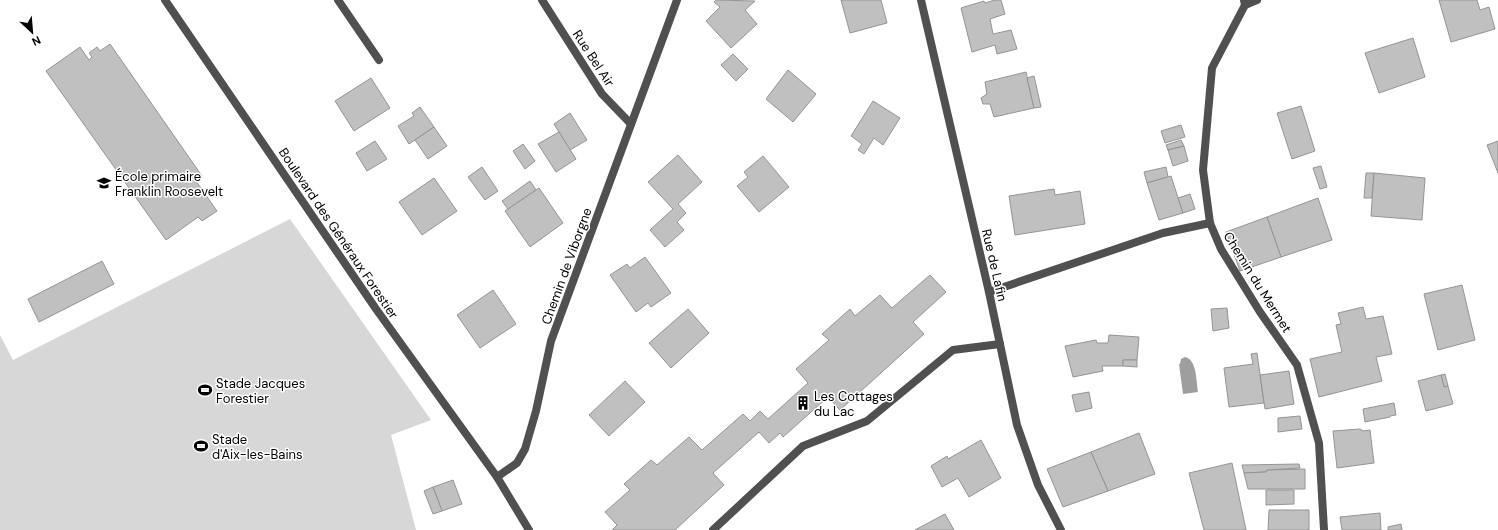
<svg xmlns="http://www.w3.org/2000/svg" width="1498" height="530" viewBox="0 0 1498 530" font-family="'DM Sans',sans-serif">
<style>
.green{fill:#d7d7d7}
.water{fill:#9e9e9e}
.building{fill:#c0c0c0;stroke:#949494}
.lines{fill:none;stroke-linecap:round;stroke-linejoin:round}
.service{stroke:#505050;stroke-width:8}
.minor{stroke:#505050;stroke-width:8}
.labels{text-anchor:middle;stroke-width:3;stroke-linejoin:round;paint-order:stroke}
.street-label{font-size:13px;fill:#000;stroke:#fff}
.poi-label{font-size:13px;fill:#000;stroke:#fff;text-anchor:start}
</style>
<rect width="100%" height="100%" fill="#fff"/>
<!-- green -->
<polygon class="green" points="290,219 431,420 391,435 416,530 0,530 0,335 13,360"/>
<!-- water -->
<path class="water" d="M1185,357C1197,360 1196,380 1198,392L1183,394L1179,364H1180L1181,359Z"/>
<!-- building -->
<g class="building">
<polygon points="716,0 755,1 745,10 757,24 731,48 706,21 720,7 714,2"/>
<polygon points="841,0 881,0 887,23 850,33"/>
<polygon points="995,0 1001,0 1005,14 990,19 993,34 1011,30 1017,49 997,54 995,45 972,52 961,8 984,1 985,3"/>
<polygon points="1439,0 1477,0 1480,10 1489,7 1495,29 1451,42"/>
<polygon points="1413,38 1425,77 1379,93 1365,53"/>
<polygon points="110,44 202,176 196,181 217,211 202,221 198,217 166,240 46,71 80,47 89,60 92,57 89,53 97,47 100,51"/>
<polygon points="733,54 748,69 736,81 721,65"/>
<polygon points="788,70 816,94 793,122 766,99"/>
<polygon points="1026,72 1034,108 994,117 990,104 983,104 981,98 987,94 985,82"/>
<polygon points="1034,76 1041,107 1034,108 1027,78"/>
<polygon points="371,78 390,108 354,131 335,101"/>
<polygon points="873,101 900,118 883,145 874,138 864,154 858,150 862,144 851,136"/>
<polygon points="1301,106 1315,151 1292,159 1277,113"/>
<polygon points="420,107 434,127 409,144 398,126 414,116 412,113"/>
<polygon points="570,113 587,140 570,150 554,124"/>
<polygon points="1181,125 1185,137 1165,143 1161,131"/>
<polygon points="434,127 447,146 428,159 415,140"/>
<polygon points="559,132 576,159 556,172 538,144"/>
<polygon points="1181,140 1184,146 1168,150 1166,145"/>
<polygon points="375,141 387,159 367,171 356,153"/>
<polygon points="1498,141 1498,173 1487,145"/>
<polygon points="523,144 535,161 525,169 513,151"/>
<polygon points="1184,146 1188,161 1173,166 1168,150"/>
<polygon points="678,155 702,182 678,204 686,213 677,222 684,230 665,247 650,230 673,209 648,182"/>
<polygon points="763,156 789,187 759,212 737,186 748,177 744,172"/>
<polygon points="1321,166 1327,187 1320,189 1313,168"/>
<polygon points="482,167 498,191 485,200 468,177"/>
<polygon points="1166,167 1168,177 1147,183 1144,172"/>
<polygon points="1366,173 1374,173 1372,198 1364,198"/>
<polygon points="1374,173 1425,178 1422,220 1371,216"/>
<polygon points="1171,176 1183,213 1159,220 1147,183"/>
<polygon points="434,178 457,211 422,235 399,202"/>
<polygon points="530,181 536,190 508,209 502,201"/>
<polygon points="539,188 563,223 530,247 505,211"/>
<polygon points="1054,189 1055,195 1080,191 1085,224 1015,235 1009,196"/>
<polygon points="1190,194 1195,209 1183,213 1178,198"/>
<polygon points="1318,198 1332,240 1281,257 1267,217"/>
<polygon points="1267,217 1281,257 1240,271 1226,232"/>
<polygon points="645,257 671,293 651,307 648,303 636,312 610,275 627,264 630,268"/>
<polygon points="102,261 114,284 39,322 28,299"/>
<polygon points="930,275 946,292 913,322 924,334 840,410 828,397 783,437 780,433 769,443 759,432 713,473 724,485 675,530 612,530 617,525 605,512 630,490 624,484 651,460 657,465 689,437 702,450 743,414 750,421 760,411 768,419 808,383 796,369 829,340 822,334 850,309 855,316 880,295 892,308"/>
<polygon points="1462,285 1475,340 1438,350 1424,294"/>
<polygon points="493,290 516,324 480,348 457,315"/>
<polygon points="1363,307 1366,319 1383,316 1392,354 1376,357 1382,381 1319,397 1310,359 1342,352 1336,325 1341,324 1338,313"/>
<polygon points="1227,308 1229,328 1213,331 1211,309"/>
<polygon points="688,309 709,333 671,368 649,343"/>
<polygon points="1109,335 1139,337 1137,360 1123,360 1123,366 1102,366 1103,371 1073,377 1065,346 1096,340 1097,343 1108,343"/>
<polygon points="1257,353 1264,403 1229,407 1224,368 1253,364 1251,354"/>
<polygon points="1123,360 1137,360 1137,367 1123,366"/>
<polygon points="1289,371 1294,404 1265,409 1260,375"/>
<polygon points="1445,374 1448,386 1444,387 1441,375"/>
<polygon points="1441,375 1444,387 1448,386 1453,404 1426,411 1418,381"/>
<polygon points="625,381 645,402 609,436 589,415"/>
<polygon points="1089,392 1092,408 1076,412 1072,395"/>
<polygon points="1394,403 1396,415 1390,416 1390,417 1365,422 1363,409"/>
<polygon points="1300,416 1302,429 1278,432 1278,418"/>
<polygon points="1360,429 1363,431 1370,430 1374,463 1337,468 1333,431"/>
<polygon points="1139,433 1155,474 1108,491 1091,452"/>
<polygon points="981,440 1001,478 969,497 958,478 942,487 931,466 947,456 948,459"/>
<polygon points="1091,452 1108,491 1063,507 1047,469"/>
<polygon points="1232,463 1246,530 1204,530 1189,473"/>
<polygon points="1299,464 1300,468 1267,470 1266,472 1244,473 1242,465"/>
<polygon points="1305,469 1305,489 1248,489 1244,473 1266,472 1267,470"/>
<polygon points="453,480 462,504 442,511 433,487"/>
<polygon points="433,487 442,511 433,514 424,491"/>
<polygon points="1266,490 1294,490 1294,504 1266,505"/>
<polygon points="1269,510 1309,510 1309,530 1268,530"/>
<polygon points="1380,513 1381,530 1342,530 1340,517"/>
<polygon points="945,514 954,530 915,530"/>
<polygon points="1401,524 1402,530 1388,530 1388,527"/>
</g>
<g class="lines">
<!-- service -->
<g class="service">
<polyline points="338,0 379,60"/>
<polyline points="1210,223 1203,170 1212,68 1245,5"/>
<polyline points="989,292 1163,233 1210,223 1221,249 1260,312 1297,365 1319,443 1324,530"/>
<polyline points="713,530 803,446 867,421 953,350 1000,344"/>
</g>
<!-- minor -->
<g class="minor">
<polyline points="165,0 376,309 497,477 529,530"/>
<polyline points="542,0 602,94 631,124"/>
<polyline points="921,0 989,292 1017,425 1038,485 1061,530"/>
<polyline points="1244,0 1245,5 1257,0"/>
<polyline points="497,477 517,463 525,449 536,411 551,341 677,0"/>
</g>
</g>
<!-- icons -->
<defs>
<symbol id="school-bare" viewBox="-9 -9 18 18"><path d="M0-5L7-2L0 1L-7-2ZM-4 1L0 2.5L4 1V4Q0 6-4 4Z" fill="#000" stroke="#fff" stroke-width="2.5" paint-order="stroke"/></symbol>
<symbol id="stadium-bare" viewBox="-9 -9 18 18"><path d="M0-5a6.5 5 0 1 0 0 10a6.5 5 0 1 0 0-10ZM-3.5-1.8h7v3.6h-7Z" fill="#000" stroke="#fff" stroke-width="2.5" paint-order="stroke"/></symbol>
<symbol id="building-bare" viewBox="-9 -9 18 18"><path d="M-4-6H4V6H1V3H-1V6H-4ZM-2.5-4.3h1.7v1.8h-1.7ZM.8-4.3h1.7v1.8H.8ZM-2.5-1h1.7V.8h-1.7ZM.8-1h1.7V.8H.8Z" fill="#000" stroke="#fff" stroke-width="2.5" paint-order="stroke"/></symbol>
</defs>
<g fill-rule="evenodd">
<use href="#school-bare" x="94" y="173" width="20" height="20"/>
<use href="#stadium-bare" x="195" y="380" width="20" height="20"/>
<use href="#building-bare" x="793" y="393" width="20" height="20"/>
<use href="#stadium-bare" x="191" y="436" width="20" height="20"/>
</g>
<g class="labels">
<!-- street labels -->
<g class="street-label">
<text transform="translate(594 58) rotate(57)" y="5">Rue Bel Air</text>
<text transform="translate(339 233) rotate(56)" y="5">Boulevard des Généraux Forestier</text>
<text transform="translate(995 265) rotate(77)" y="5">Rue de Lafin</text>
<text transform="translate(566 266) rotate(-70)" y="5">Chemin de Viborgne</text>
<text transform="translate(1258 282) rotate(58)" y="5">Chemin du Mermet</text>
</g>
<!-- poi labels -->
<g class="poi-label">
<text x="115" y="181">École primaire<tspan x="115" dy="15">Franklin Roosevelt</tspan></text>
<text x="216" y="388">Stade Jacques<tspan x="216" dy="15">Forestier</tspan></text>
<text x="814" y="401">Les Cottages<tspan x="814" dy="15">du Lac</tspan></text>
<text x="212" y="444">Stade<tspan x="212" dy="15">d'Aix-les-Bains</tspan></text>
</g>
</g>
<!-- north arrow -->
<g transform="translate(32 32) rotate(154)" stroke="#ffffff" stroke-width="3" paint-order="stroke">
<path d="M0-3L7 15L0 10L-7 15Z" fill="#000000"/>
<text y="-6" font-size="11" font-weight="bold" text-anchor="middle" fill="#000000">N</text>
</g>
</svg>
